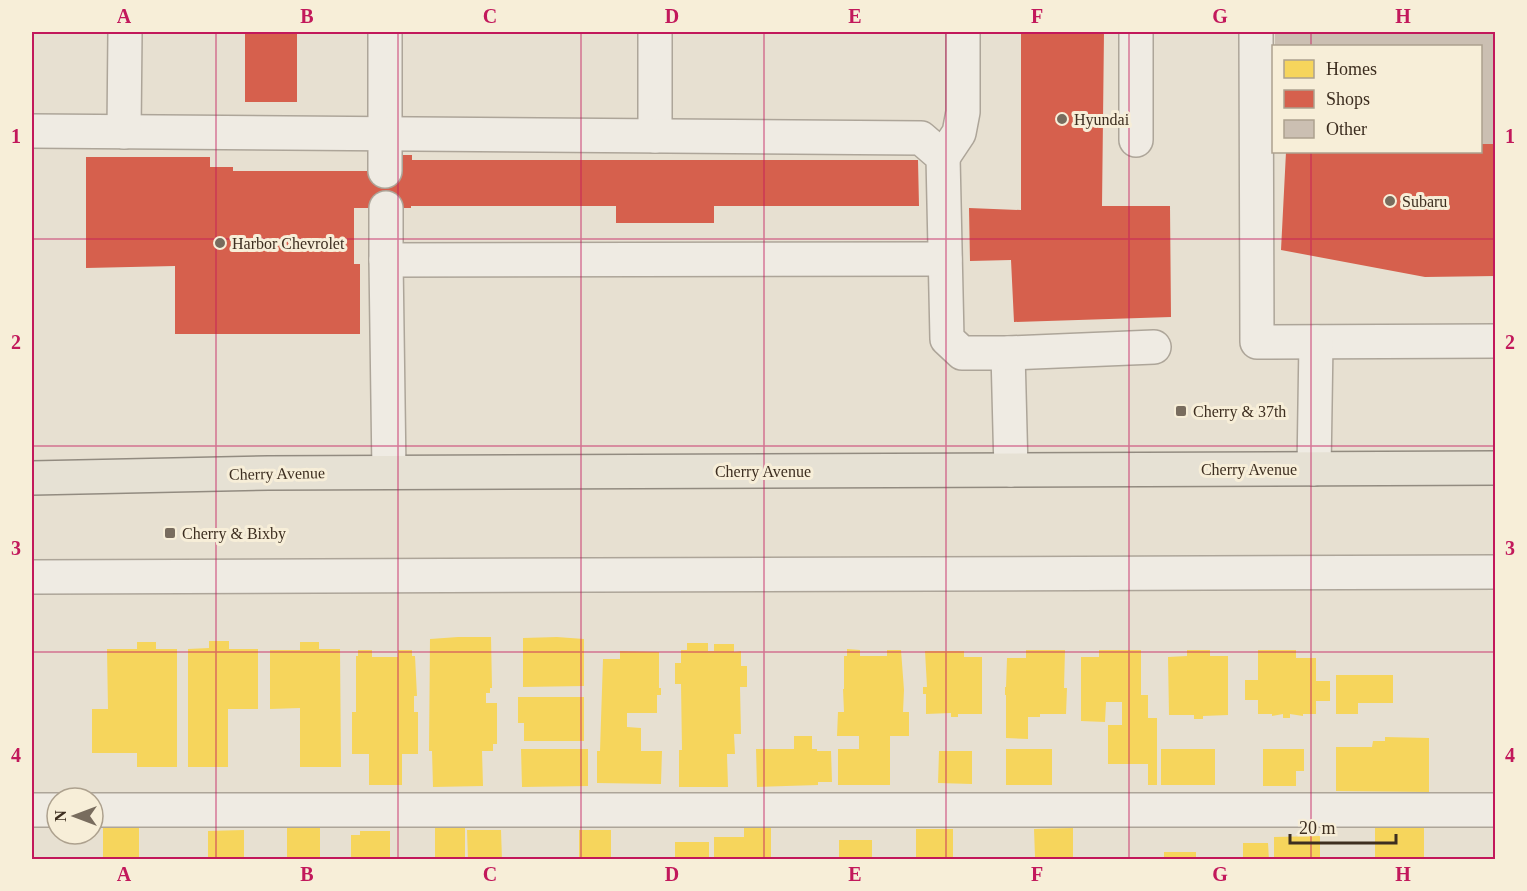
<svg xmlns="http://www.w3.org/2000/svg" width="1527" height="891" viewBox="0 0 1527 891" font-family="'Times New Roman',serif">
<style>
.homes{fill:#f6d55c}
.shops{fill:#d6604d}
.building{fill:#cbbfb2}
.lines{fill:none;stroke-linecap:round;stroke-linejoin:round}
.minor-casing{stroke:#ada599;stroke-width:36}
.major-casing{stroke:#928b80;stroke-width:36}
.minor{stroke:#efebe3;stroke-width:33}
.major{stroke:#e6e1d4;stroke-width:33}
.grid{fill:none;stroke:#c2185b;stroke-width:1.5;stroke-opacity:0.55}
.poi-dot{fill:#786c5e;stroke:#f7eed8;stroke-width:2}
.labels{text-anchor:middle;stroke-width:6;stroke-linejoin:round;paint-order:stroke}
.poi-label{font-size:16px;fill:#3d2e20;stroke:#f7eed8;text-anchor:start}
.street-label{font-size:16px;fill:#3d2e20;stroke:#f7eed8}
.neatline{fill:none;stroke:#c2185b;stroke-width:2}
.grid-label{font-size:20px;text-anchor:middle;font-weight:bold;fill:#c2185b}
</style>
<rect width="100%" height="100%" fill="#e7e0d1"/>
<!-- homes -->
<g class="homes">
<polygon points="458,637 491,637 492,688 490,688 490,693 486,693 486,703 497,703 497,744 493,744 493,751 482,751 483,786 433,787 432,751 429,751 430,639"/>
<polygon points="557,637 584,639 584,686 523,687 523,638"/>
<polygon points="209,641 229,641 229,649 258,649 258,709 228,709 228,767 188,767 188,649 209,648"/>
<polygon points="137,642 156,642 156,649 177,649 177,767 137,767 137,753 92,753 92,709 108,709 107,649 137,649"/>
<polygon points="300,642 319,642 319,649 340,649 341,767 300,767 300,708 270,709 270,650 300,650"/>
<polygon points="687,643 708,643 708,651 714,651 714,644 734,644 734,652 741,651 741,666 747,666 747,687 740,687 741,734 734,734 735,754 727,754 728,787 679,787 679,750 682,750 681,684 675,684 675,663 681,663 681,650 687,650"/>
<polygon points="847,649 860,650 860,656 887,656 887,650 901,650 904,690 903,712 909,712 909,736 890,736 890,785 838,785 838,749 859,749 859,736 837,736 838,712 844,712 843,689 844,689 844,656 847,656"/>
<polygon points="358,650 372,650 372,657 398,657 398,650 412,650 412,656 415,656 417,696 414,696 414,712 418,712 418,754 402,754 402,785 369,785 369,754 352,754 352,712 356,712 356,656 358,656"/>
<polygon points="1026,650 1065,650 1064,688 1067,688 1066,714 1040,714 1040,717 1028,717 1028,739 1006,738 1006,695 1005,695 1005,687 1006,687 1007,658 1026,658"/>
<polygon points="1099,650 1141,650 1141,695 1148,695 1148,718 1157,718 1157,785 1148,785 1148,764 1108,764 1108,725 1122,725 1122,702 1106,702 1105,722 1081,721 1081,657 1099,657"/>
<polygon points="1187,650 1210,650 1210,656 1228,656 1228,715 1203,716 1203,719 1194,719 1194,715 1169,715 1168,657 1187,656"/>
<polygon points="1258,650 1296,650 1296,658 1316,658 1316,681 1330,681 1330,701 1316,701 1316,714 1303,714 1303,716 1290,714 1290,718 1283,718 1283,714 1272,716 1272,714 1258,714 1258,700 1245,700 1245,680 1258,680"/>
<polygon points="620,651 659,652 659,688 661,688 661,695 657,695 657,713 627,713 627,727 641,728 641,751 662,751 661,784 597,783 597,751 600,751 603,659 620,659"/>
<polygon points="925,651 964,651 964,657 982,657 982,714 958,714 958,717 951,717 951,713 926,714 926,694 923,694 923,687 927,687"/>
<polygon points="1336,675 1393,675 1393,703 1358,703 1358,714 1336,714"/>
<polygon points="518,697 584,697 584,741 524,741 524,723 518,723"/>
<polygon points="794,736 812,736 812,749 817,749 817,751 831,751 832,782 818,782 818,785 757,787 756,749 794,749"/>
<polygon points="1385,737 1429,738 1429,792 1336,791 1336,747 1372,747 1373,741 1385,741"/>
<polygon points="521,749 588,749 588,786 522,787"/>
<rect x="1006" y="749" width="46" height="36"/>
<rect x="1161" y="749" width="54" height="36"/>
<polygon points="1263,749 1304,749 1304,771 1296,771 1296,786 1263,786"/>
<polygon points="939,751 972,751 972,784 938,783"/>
<polygon points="435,822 465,823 465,859 435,858"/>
<polygon points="103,823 139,824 139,858 103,857"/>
<polygon points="744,823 771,823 771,860 714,860 714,837 744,837"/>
<polygon points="1424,827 1424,860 1375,860 1375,828"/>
<rect x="287" y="828" width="33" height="32"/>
<polygon points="1073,828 1073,860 1002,860 1002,857 1035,857 1034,829"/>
<rect x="916" y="829" width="37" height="31"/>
<polygon points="244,830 244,860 208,860 208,831"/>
<polygon points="467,830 501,830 502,860 468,860"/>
<rect x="579" y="830" width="32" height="30"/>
<polygon points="360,831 390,831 390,860 351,860 351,835 360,835"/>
<polygon points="1320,836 1320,860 1274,860 1274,837"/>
<rect x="839" y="840" width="33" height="20"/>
<rect x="675" y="842" width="34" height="18"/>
<polygon points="1243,843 1268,843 1269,860 1243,860"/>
<rect x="1164" y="852" width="32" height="8"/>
</g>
<!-- shops -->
<g class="shops">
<rect x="245" y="32" width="52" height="70"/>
<polygon points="1021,32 1104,32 1102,206 1170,206 1171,317 1014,322 1011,260 970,261 969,208 1021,210"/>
<polygon points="1480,144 1496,144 1496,276 1425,277 1281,250 1286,152 1480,152"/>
<polygon points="393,155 412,155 412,160 918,160 919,206 714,206 714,223 616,223 616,206 411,206 411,208 354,208 354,264 360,264 360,334 175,334 175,266 86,268 86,157 210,157 210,167 233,167 233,171 393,171"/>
</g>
<!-- building -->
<polygon class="building" points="1275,32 1496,32 1496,144 1480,144 1480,46 1275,46"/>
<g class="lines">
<defs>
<g id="minor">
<polyline points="385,32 385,171"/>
<polyline points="655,32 655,136"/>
<polyline points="1136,32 1136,140"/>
<polyline points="1256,32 1257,342 1496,341"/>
<polyline points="32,131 921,138 943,157 947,339 962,353 1008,353 1011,470"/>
<polyline points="124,132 125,32"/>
<polyline points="943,157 959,133 963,112 963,32"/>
<polyline points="386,208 386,260"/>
<polyline points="1008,353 1154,347"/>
<polyline points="1314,469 1316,342"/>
<polyline points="389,472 386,260 945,259"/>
<polyline points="32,577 1496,572"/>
<polyline points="32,810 57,810"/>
<polyline points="93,810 1496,810"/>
</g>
<polyline id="major" points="32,478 268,473 1496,468"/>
</defs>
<!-- minor casing -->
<use href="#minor" class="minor-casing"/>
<!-- major casing -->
<use href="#major" class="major-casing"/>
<!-- minor -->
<use href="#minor" class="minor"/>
<!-- major -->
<use href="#major" class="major"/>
</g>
<!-- grid -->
<path class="grid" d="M216,32V860M398,32V860M581,32V860M764,32V860M946,32V860M1129,32V860M1311,32V46M1311,152V860M32,239H1496M32,446H1496M32,652H1496"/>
<!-- markers -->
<g class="poi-dot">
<circle cx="1062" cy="119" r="6"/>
<circle cx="1390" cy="201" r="6"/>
<circle cx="220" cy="243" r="6"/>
<rect x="1175" y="405" width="12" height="12" rx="3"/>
<rect x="164" y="527" width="12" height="12" rx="3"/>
</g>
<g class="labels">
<!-- poi labels -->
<g class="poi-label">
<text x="1074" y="125">Hyundai</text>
<text x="1402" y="207">Subaru</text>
<text x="232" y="249">Harbor Chevrolet</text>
<text x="1193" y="417">Cherry &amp; 37th</text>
<text x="182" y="539">Cherry &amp; Bixby</text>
</g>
<!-- street labels -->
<g class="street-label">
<text x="1249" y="475">Cherry Avenue</text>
<text x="763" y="477">Cherry Avenue</text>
<text transform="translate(277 473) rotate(-1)" y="6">Cherry Avenue</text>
</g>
</g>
<!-- border -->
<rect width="1527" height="891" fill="none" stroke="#f7eed8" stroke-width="66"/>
<!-- legend -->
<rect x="1272" y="45" width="210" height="108" fill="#f7eed8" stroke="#ada18e" stroke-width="1.5"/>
<rect x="1284" y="60" width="30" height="18" fill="#f6d55c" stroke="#ada18e" stroke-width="1.5"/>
<text x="1326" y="75" font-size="18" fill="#3d2e20">Homes</text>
<rect x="1284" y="90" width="30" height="18" fill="#d6604d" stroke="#ada18e" stroke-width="1.5"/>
<text x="1326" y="105" font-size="18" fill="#3d2e20">Shops</text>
<rect x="1284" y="120" width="30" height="18" fill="#cbbfb2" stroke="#ada18e" stroke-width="1.5"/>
<text x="1326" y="135" font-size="18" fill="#3d2e20">Other</text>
<!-- north arrow -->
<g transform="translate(75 816) rotate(270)"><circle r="28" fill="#f7eed8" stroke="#ada18e" stroke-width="1.5"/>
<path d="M0-4.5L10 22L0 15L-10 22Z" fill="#786c5e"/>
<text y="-9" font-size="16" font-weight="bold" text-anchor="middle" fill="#3d2e20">N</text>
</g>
<!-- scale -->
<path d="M1290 834v9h106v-9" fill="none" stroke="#3d2e20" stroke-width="3"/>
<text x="1299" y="834" font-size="18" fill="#3d2e20" stroke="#f7eed8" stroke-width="4.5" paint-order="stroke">20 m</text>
<rect x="33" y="33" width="1461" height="825" class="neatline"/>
<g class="grid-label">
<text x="124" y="23">A</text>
<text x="307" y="23">B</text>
<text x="490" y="23">C</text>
<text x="672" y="23">D</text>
<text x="855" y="23">E</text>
<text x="1037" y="23">F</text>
<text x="1220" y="23">G</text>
<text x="1403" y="23">H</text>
<text x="16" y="143">1</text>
<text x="1510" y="143">1</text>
<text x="16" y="349">2</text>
<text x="1510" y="349">2</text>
<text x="16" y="555">3</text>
<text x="1510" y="555">3</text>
<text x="16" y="762">4</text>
<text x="1510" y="762">4</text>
<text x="124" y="881">A</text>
<text x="307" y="881">B</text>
<text x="490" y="881">C</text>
<text x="672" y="881">D</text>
<text x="855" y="881">E</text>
<text x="1037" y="881">F</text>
<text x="1220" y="881">G</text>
<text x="1403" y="881">H</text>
</g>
</svg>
